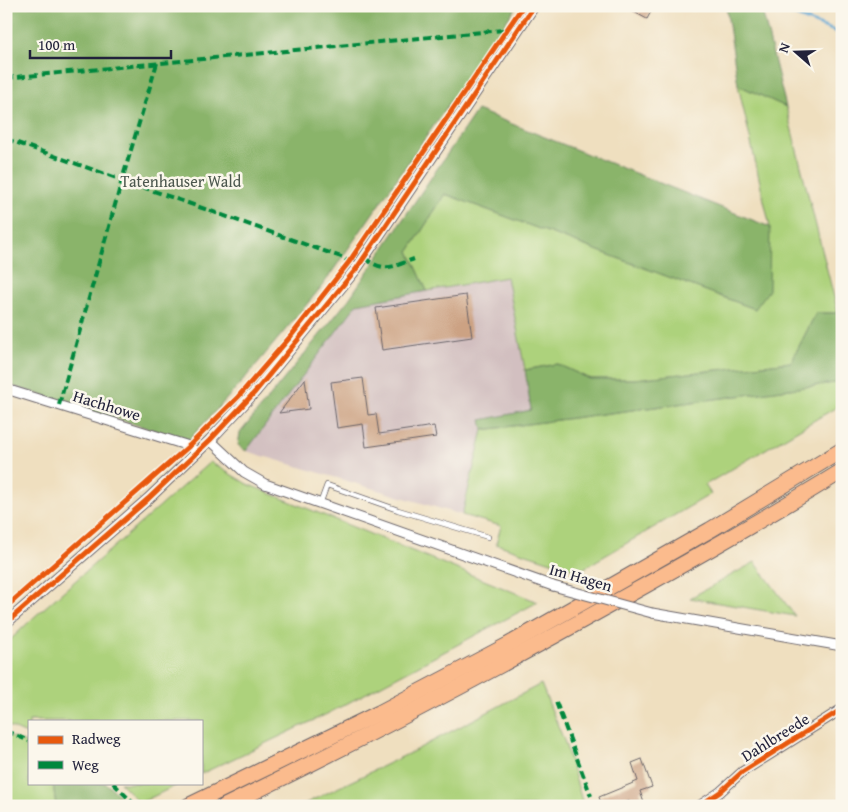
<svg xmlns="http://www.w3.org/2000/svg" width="848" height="812" viewBox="0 0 848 812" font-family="'Gentium Book Plus',serif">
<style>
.industrial{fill:#d2bfc0}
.green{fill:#add27b;stroke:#687a5b}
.forest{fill:#8ab46b;stroke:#566b53}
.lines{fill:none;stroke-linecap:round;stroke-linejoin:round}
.stream{stroke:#5aa4d1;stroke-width:3}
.building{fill:#cca283}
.service-casing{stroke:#6a6469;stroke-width:6}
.minor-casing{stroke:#6a6469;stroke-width:11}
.tertiary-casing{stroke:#6a6469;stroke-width:12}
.motorway-casing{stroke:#6a6469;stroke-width:17}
.service{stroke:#fff;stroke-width:4.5}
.minor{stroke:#fff;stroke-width:9}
.tertiary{stroke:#fff;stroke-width:10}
.motorway{stroke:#fbbb8d;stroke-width:15}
.minor-bridge-casing{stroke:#6a6469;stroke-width:11;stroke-linecap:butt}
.minor-bridge{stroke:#fff;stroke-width:9}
.quiet{stroke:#00873e;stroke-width:4;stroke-dasharray:8 4;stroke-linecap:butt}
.cycleway-casing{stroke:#fbf7ec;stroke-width:8}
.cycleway{stroke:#e8590c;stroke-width:5}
.labels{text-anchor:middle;stroke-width:5;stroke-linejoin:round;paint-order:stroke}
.park-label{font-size:16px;fill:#4c574e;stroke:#fbf7ec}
.street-label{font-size:16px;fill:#22223b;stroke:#fbf7ec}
</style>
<rect width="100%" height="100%" fill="#fbf7ec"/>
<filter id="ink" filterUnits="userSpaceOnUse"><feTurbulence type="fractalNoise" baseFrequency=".02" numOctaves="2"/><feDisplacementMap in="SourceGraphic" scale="10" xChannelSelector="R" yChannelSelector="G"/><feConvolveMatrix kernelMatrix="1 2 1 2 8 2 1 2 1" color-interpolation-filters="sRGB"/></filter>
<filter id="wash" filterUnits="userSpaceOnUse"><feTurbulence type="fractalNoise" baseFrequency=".0096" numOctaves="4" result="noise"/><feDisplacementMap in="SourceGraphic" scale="20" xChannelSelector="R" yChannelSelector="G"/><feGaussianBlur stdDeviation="1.12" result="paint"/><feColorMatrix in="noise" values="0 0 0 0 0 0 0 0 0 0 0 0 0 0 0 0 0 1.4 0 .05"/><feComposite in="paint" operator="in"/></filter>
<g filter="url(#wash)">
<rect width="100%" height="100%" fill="#efdfbf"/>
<!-- industrial -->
<polygon class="industrial" points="508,276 531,410 481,420 483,430 462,515 246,451 357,304"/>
<!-- green -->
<g class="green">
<polygon points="738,85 786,107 838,313 816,313 791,362 635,379 590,379 557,364 525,370 507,277 427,291 409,251 445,194 755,309 770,227"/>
<polygon points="842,382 842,404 705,485 711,494 579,571 496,544 501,526 462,515 483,430"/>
<polygon points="210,462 247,484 538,602 329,713 201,774 201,721 29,721 29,735 6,725 6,644 33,618"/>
<polygon points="755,562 795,616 690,598"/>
<polygon points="541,684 565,743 583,804 582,806 300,806 412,752"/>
<polygon points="6,735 29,744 29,783 53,783 56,806 6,806"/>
<polygon points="120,783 181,783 140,803"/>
</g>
<!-- forest -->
<g class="forest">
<polygon points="6,6 517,6 323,285 241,383 188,441 6,384"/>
<polygon points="726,6 761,6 786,107 738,85"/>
<polygon points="477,110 770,227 769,290 755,309 445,194 409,251 427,291 357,304 246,451 238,445 240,433 349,299"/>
<polygon points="816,313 838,313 842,327 842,382 483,430 481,420 531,410 525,370 557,364 590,379 635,379 791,362"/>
<polygon points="53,783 105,783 114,790 128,806 56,806"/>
</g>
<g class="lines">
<!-- stream -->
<polyline class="stream" points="771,6 842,34"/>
</g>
<g id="blocks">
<!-- building -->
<g class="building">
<polygon points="623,6 654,6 647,19"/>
<polygon points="466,295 472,337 382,350 376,308"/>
<polygon points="363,378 368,415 376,414 379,434 434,426 436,437 366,447 363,424 337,428 331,382"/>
<polygon points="305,379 309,409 279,413"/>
<polygon points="642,759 652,787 640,791 645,806 631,806 629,801 618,806 602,806 599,797 638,781 632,763"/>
</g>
</g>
</g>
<g filter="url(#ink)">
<use href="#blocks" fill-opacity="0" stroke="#6a6469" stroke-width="1"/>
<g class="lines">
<defs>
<polyline id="service" points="320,504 327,485 398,510 488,537"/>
<g id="minor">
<polyline points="6,389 189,446 197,453"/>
<polyline points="210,440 244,472 265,484 553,586"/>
<polyline points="652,613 842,646"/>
<polyline points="699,806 720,792 742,772 842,709"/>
</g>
<polyline id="tertiary" points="6,623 148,499 210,440 255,392 357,268 534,6"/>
<g id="motorway">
<polyline points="188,806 379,713 508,645 710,530 842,450"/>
<path d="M225,806C355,743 483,676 610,605C688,562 766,518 842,471"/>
</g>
</defs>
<!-- service casing -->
<use href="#service" class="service-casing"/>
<!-- minor casing -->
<use href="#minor" class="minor-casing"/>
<!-- tertiary casing -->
<use href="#tertiary" class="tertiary-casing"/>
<!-- motorway casing -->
<use href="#motorway" class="motorway-casing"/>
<!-- service -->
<use href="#service" class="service"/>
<!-- minor -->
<use href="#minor" class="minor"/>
<!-- tertiary -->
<use href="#tertiary" class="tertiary"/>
<!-- motorway -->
<use href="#motorway" class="motorway"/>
<defs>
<polyline id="minor-bridge" points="553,586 652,613"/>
</defs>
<!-- minor-bridge casing -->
<use href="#minor-bridge" class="minor-bridge-casing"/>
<!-- minor-bridge -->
<use href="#minor-bridge" class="minor-bridge"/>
<!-- quiet -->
<g class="quiet">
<polyline points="6,78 503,30 508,33"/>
<polyline points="6,139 344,258 351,264"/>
<path d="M364,258C386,273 391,267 414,259"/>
<polyline points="59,405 122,180 157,63"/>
<polyline points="556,702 591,796"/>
<polyline points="6,731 29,741"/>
<polyline points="113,783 136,806"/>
</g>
<defs>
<g id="cycleway">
<polyline points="6,607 189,446 238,397 291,336 349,262 523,6"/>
<polyline points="6,623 148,499 210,440 255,392 357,268 534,6"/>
<polyline points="699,806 720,792 742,772 842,709"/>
</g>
</defs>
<!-- cycleway casing -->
<use href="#cycleway" class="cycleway-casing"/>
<!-- cycleway -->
<use href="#cycleway" class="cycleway"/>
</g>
</g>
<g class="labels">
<!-- park labels -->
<g class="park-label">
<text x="181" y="187">Tatenhauser Wald</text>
</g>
<!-- street labels -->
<g class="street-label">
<text transform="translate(107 405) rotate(17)" y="6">Hachhowe</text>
<text transform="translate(581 577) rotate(16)" y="6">Im Hagen</text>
<text transform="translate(775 737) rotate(-32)" y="6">Dahlbreede</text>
</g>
</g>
<!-- margin -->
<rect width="848" height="812" fill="none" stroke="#fbf7ec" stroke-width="25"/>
<!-- legend -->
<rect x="28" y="720" width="175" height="65" fill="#fbf7ec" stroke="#a4a2a5"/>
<rect x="38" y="736" width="25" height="8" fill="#e8590c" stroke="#a4a2a5"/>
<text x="72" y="744" font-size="15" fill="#22223b">Radweg</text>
<rect x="38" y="761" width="25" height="8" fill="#00873e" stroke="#a4a2a5"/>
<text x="72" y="770" font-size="15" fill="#22223b">Weg</text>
<!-- north arrow -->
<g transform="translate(796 52) rotate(290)" stroke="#fbf7ec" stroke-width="4" paint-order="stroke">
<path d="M0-4L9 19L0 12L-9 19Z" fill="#22223b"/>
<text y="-8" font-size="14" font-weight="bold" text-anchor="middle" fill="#22223b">N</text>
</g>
<!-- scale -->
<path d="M30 50v8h141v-8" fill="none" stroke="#22223b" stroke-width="2.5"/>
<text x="38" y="50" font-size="15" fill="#22223b" stroke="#fbf7ec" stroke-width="4" paint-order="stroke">100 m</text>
</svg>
